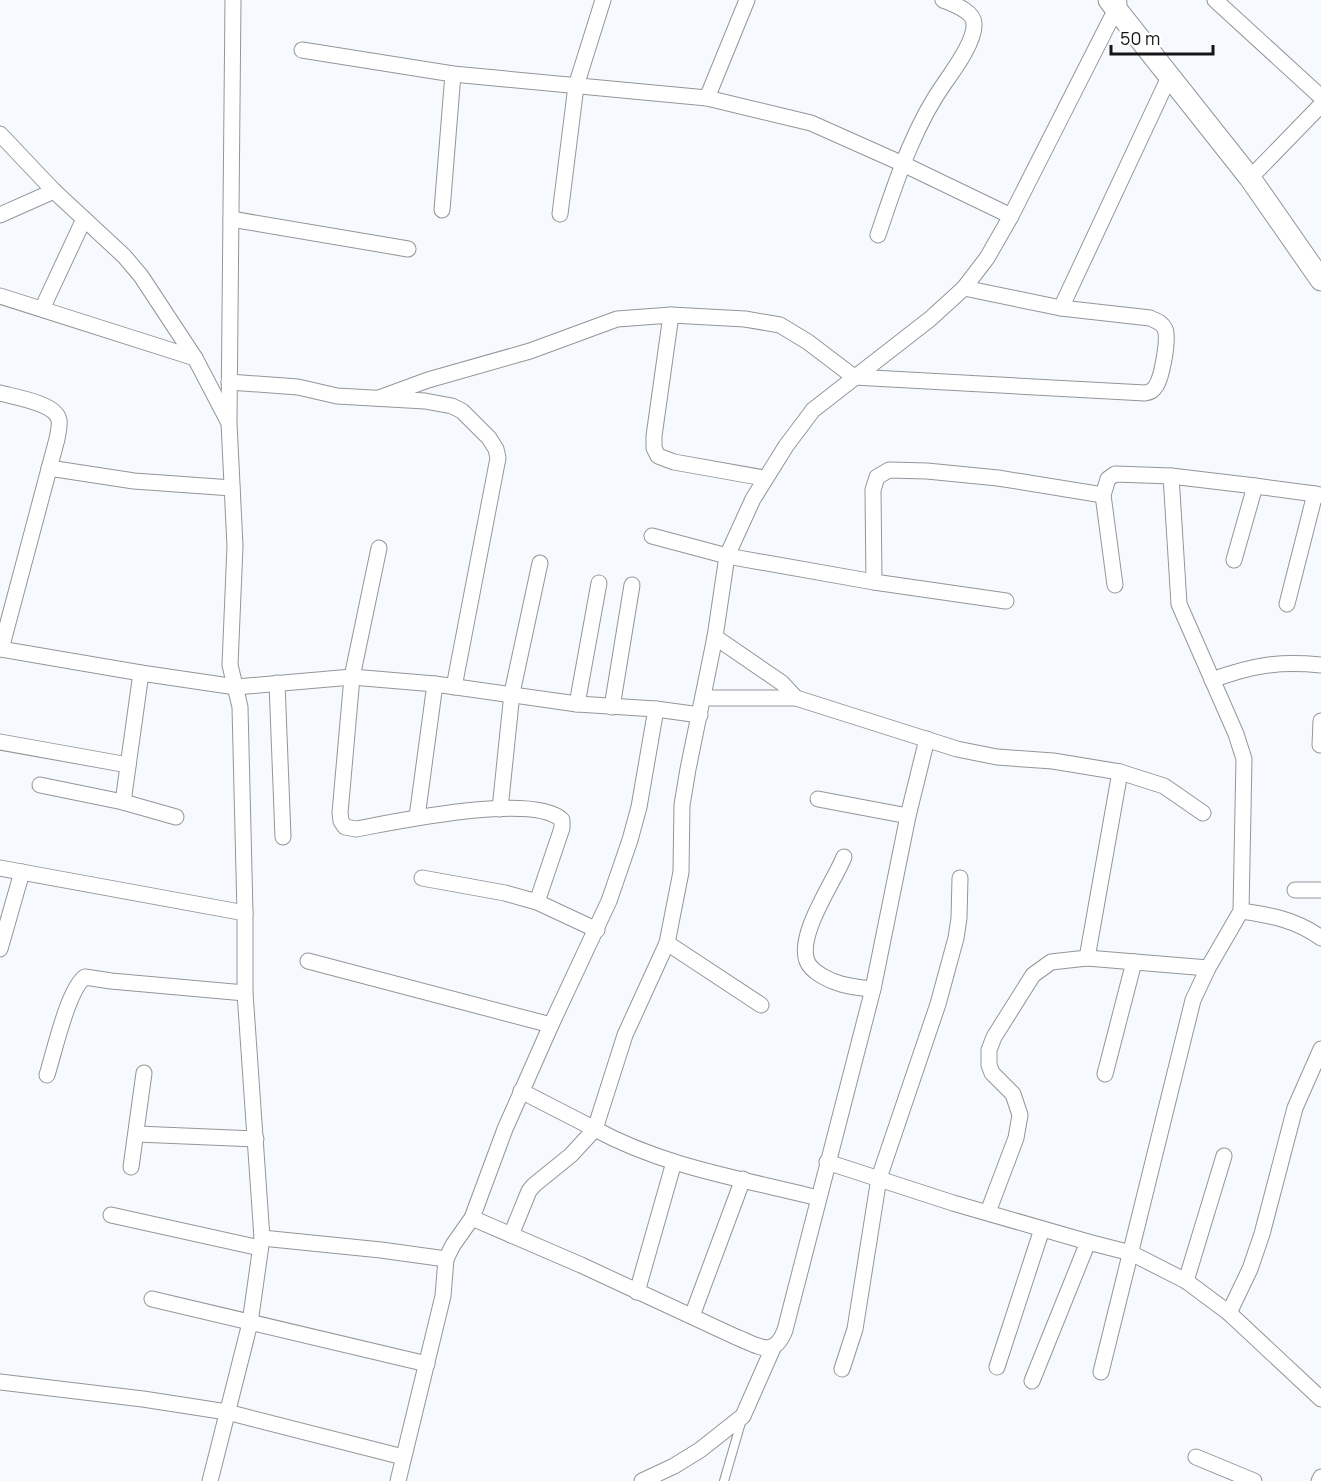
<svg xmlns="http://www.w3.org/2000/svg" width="1321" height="1481" viewBox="0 0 1321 1481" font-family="Manrope,sans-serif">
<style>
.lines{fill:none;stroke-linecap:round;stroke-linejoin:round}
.lane-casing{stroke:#939699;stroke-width:10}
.street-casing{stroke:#939699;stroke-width:17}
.secondary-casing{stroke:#939699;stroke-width:23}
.lane{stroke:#fff;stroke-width:8}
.street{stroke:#fff;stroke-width:15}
.secondary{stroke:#fff;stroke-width:21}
</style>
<rect width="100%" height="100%" fill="#f6fafe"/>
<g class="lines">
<defs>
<polyline id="lane" points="724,1481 742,1419"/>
<g id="street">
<polyline points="1215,0 1321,97"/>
<polyline points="302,50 453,74 707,98 811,123 903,164 1011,216"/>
<polyline points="707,98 747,0"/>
<polyline points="0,134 54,191 124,256 141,276 195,358 229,423 235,546 230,665 240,707 245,913 245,993 262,1238 250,1323 210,1481"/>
<polyline points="1250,178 1321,105"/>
<polyline points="442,210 453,74"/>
<polyline points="560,214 576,86 603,0"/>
<polyline points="0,215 54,191"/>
<polyline points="231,219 408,249"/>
<path d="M878,235C896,182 913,127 946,81C956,67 975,40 974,24C974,11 953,4 943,0"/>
<polyline points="0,296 195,358"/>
<polyline points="1061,308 1170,75"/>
<polyline points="42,309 84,219"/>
<polyline points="671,315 654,436 654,448 658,456 674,462 764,478"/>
<polyline points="229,382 298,387 337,396 425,401 452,406 462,411 489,438 496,449 498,458 454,687"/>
<path d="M0,393C14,397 56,403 59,420C60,426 58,433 57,439L1,649"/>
<path d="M379,398L428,380L530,351L617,319L671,315L745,319L780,325L808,342L854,377L1145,393C1150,392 1153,391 1156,386C1162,377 1169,339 1165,329C1162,322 1156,321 1150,318L1061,308L964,288"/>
<polyline points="229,420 233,0"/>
<polyline points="49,468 134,481 232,488"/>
<polyline points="1255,486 1315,494"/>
<polyline points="652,536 727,556 874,582 1006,601"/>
<path d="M379,548L352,677L340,813L341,821L345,827L356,829C395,822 533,792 562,820V828L537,902"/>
<polyline points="874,582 873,490 877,477 889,470 927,471 998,478 1103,495"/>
<polyline points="1115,585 1103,495 1108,479 1115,474 1171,476 1255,486 1234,560"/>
<polyline points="1287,604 1315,494 1321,495"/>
<polyline points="715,637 782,683 796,698"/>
<polyline points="0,649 141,673 236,687 352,677 435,684 577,704 656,709 700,715"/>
<path d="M1212,680C1253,665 1278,661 1321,665"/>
<polyline points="277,683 283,837"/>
<polyline points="703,698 796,698 957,749 997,757 1053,761 1120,772 1164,786 1203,813"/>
<polyline points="577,704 599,583"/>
<polyline points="612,707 632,585"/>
<polyline points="0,742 128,765"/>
<polyline points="1320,745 1321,721"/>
<polyline points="40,785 123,802 176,817"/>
<polyline points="818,799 908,816"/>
<polyline points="123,802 141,673"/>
<polyline points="500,809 512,693 540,563"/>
<polyline points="417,817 435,684"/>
<path d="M844,857C834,882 797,934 807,961C811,972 830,981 841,984C851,987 862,988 873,989"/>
<polyline points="0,868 245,913"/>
<polyline points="422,878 505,893 537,902 597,930"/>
<polyline points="1295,890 1321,890"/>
<path d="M1241,911C1270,915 1297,920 1321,938"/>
<polyline points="667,943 761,1005"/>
<polyline points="0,949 22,872"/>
<polyline points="1087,958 1120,772"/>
<polyline points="308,961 551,1025"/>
<polyline points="1105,1074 1134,962"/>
<path d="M47,1075C54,1053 68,989 85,977L111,981L245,993"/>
<polyline points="137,1134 256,1139"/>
<polyline points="827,1162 953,1203 1088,1242 1131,1253 1186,1281 1229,1313 1321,1399"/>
<polyline points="131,1167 144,1073"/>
<path d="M818,1198C744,1179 664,1167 595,1129L625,1035L667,943L681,872L682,805L688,769L715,637L727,556L753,499L786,446L813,410L930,319L964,288L987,258L1011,216L1119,3"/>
<polyline points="988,1212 1016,1138 1020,1115 1013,1094 992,1073 989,1065 989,1050 994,1037 1033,975 1051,962 1087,958 1208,968"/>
<polyline points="111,1215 260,1248"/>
<polyline points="472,1218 505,1129 551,1025 609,901 630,840 639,807 656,709"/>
<polyline points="511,1235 529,1191 534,1185 571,1155 595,1129 521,1091"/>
<polyline points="262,1238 381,1250 446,1259 443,1296 398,1481"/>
<path d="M446,1259L453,1245L472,1218L581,1265L736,1337C759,1346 774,1359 785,1330L873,989L908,816L927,739"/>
<polyline points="1186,1281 1224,1156"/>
<polyline points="637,1292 674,1162"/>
<polyline points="152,1299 427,1364"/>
<polyline points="1229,1313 1250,1269 1262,1234 1295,1108 1321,1049"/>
<polyline points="692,1316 743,1179"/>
<polyline points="997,1367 1042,1229"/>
<polyline points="842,1369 855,1329 879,1178 938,1004 956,938 959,918 960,878"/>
<polyline points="1101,1372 1193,1000 1208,968 1241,911 1244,759 1236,734 1179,604 1171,476"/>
<polyline points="1032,1381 1088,1242"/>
<polyline points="0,1382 143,1399 227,1412 403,1457"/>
<polyline points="1196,1457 1254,1481"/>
<polyline points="642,1481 674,1466 700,1450 743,1416 773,1348"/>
<polyline points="1319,1481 1321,1477"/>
</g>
<polyline id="secondary" points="1109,0 1250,178 1321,280"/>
</defs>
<!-- lane casing -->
<use href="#lane" class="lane-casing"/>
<!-- street casing -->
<use href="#street" class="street-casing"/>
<!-- secondary casing -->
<use href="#secondary" class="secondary-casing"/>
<!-- lane -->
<use href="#lane" class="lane"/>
<!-- street -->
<use href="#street" class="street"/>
<!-- secondary -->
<use href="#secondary" class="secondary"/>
</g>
<!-- scale -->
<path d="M1111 45v9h102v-9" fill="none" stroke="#141517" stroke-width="3"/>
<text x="1120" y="45" font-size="18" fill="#141517" stroke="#ffffff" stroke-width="4.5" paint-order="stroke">50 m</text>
</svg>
